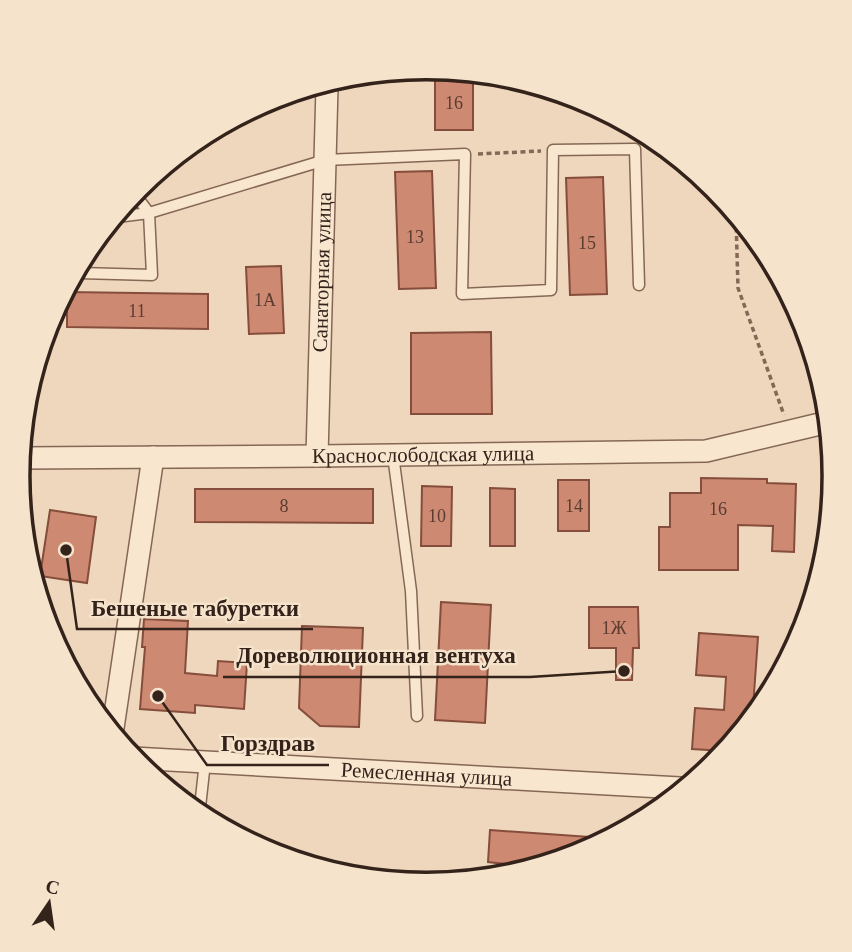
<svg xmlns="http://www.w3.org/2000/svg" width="852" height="952" viewBox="0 0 852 952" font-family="'Times New Roman',serif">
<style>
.building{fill:#cd8971;stroke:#854d3b;stroke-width:2}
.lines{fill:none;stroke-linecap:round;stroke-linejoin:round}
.lane-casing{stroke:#856756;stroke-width:13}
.street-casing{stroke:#856756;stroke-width:24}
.path{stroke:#856756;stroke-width:3.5;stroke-dasharray:5 3.5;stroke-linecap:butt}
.lane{stroke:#f9e6cf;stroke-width:10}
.street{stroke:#f9e6cf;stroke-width:21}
.labels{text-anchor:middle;stroke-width:5;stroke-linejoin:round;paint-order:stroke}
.number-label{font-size:18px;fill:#5a3c30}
.street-label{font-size:21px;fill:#34231b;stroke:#f5e3cb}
.rim{fill:none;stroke:#34231b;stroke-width:3.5}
.leader{fill:none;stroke:#34231b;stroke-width:2.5}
.callout-dot{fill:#34231b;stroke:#f5e3cb;stroke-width:2.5}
.callout-label{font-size:23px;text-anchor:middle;font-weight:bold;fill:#34231b;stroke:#f5e3cb;stroke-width:5;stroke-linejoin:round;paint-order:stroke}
</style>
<rect width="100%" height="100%" fill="#eed7bc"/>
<!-- building -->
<g class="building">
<polygon points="435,69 473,77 473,130 435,130"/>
<polygon points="432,171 436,288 399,289 395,172"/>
<polygon points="603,177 607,294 570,295 566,178"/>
<polygon points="281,266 284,333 249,334 246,267"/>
<polygon points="67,292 208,294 208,329 67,327"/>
<polygon points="491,332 492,414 411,414 411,333"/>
<polygon points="701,478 767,479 767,483 796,484 794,552 772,551 773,526 738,525 738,570 659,570 659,527 670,527 670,493 701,493"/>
<rect x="558" y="480" width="31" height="51"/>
<polygon points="422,486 452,487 451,546 421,546"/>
<polygon points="490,488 515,489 515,546 490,546"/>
<polygon points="195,489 373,489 373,523 195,522"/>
<polygon points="50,510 96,517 87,583 40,576"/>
<polygon points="441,602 491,605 485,723 435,720"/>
<polygon points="589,607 638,607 639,648 633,648 632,680 616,680 616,648 589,648"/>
<polygon points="144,619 188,621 185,673 217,676 218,661 247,663 244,709 195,705 195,713 140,709 145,647 142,647"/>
<polygon points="302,626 363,628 359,727 320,726 299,708"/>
<polygon points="699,633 758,637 753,708 724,751 692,749 695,708 724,710 726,677 696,675"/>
<polygon points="490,830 605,838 582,854 505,869 505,864 488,862"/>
</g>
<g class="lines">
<defs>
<g id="lane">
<polyline points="134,193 149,213 325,160 465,154 462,294 551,290 553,150 635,149 639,285"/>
<polyline points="80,273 152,275 149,213 117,217"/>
<polyline points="393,455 411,591 417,716"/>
<polyline points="18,474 31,458"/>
<polyline points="200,807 205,762"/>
</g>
<g id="street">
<path id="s1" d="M317,456L327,87"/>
<path id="s2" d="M21,458L317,456L706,451L824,423"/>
<polyline points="113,728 153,457"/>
<path id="s3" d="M133,758L680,788"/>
</g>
</defs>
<!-- lane casing -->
<use href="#lane" class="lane-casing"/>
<!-- street casing -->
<use href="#street" class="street-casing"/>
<!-- path -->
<g class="path">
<polyline points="478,154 541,151"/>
<polyline points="736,219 738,288 784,415"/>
</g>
<!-- lane -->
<use href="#lane" class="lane"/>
<!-- street -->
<use href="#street" class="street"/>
</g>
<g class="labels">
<!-- number labels -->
<g class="number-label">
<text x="454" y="109">16</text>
<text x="415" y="243">13</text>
<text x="587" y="249">15</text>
<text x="265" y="306">1А</text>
<text x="137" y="317">11</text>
<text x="284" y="512">8</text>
<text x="574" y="512">14</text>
<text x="718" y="515">16</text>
<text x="437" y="522">10</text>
<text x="614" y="634">1Ж</text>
</g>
<!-- street labels -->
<g class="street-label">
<text dy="7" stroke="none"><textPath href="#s1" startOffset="184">Санаторная улица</textPath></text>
<text dy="7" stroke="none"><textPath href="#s2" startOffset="402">Краснослободская улица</textPath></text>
<text dy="7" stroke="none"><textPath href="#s3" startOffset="294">Ремесленная улица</textPath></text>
</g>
</g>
<!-- crop -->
<path d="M0 0H852V952H0ZM30 476a396 396 0 1 1 792 0a396 396 0 1 1-792 0Z" fill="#f5e3cb" fill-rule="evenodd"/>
<path class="rim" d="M30 476a396 396 0 1 1 792 0a396 396 0 1 1-792 0Z"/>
<!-- callouts -->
<path class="leader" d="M66 550L77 629H313M624 671L530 677H223M158 696L207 765H329"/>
<g class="callout-dot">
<circle cx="66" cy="550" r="7"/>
<circle cx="624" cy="671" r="7"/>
<circle cx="158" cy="696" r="7"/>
</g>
<g class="callout-label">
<text x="195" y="616">Бешеные табуретки</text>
<text x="376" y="663">Дореволюционная вентуха</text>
<text x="268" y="751">Горздрав</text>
</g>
<!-- north arrow -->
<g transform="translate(49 903) rotate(13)" stroke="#f5e3cb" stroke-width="5" paint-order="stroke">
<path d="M0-5L12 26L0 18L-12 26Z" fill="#34231b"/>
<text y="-10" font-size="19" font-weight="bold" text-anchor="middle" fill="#34231b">С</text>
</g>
</svg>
